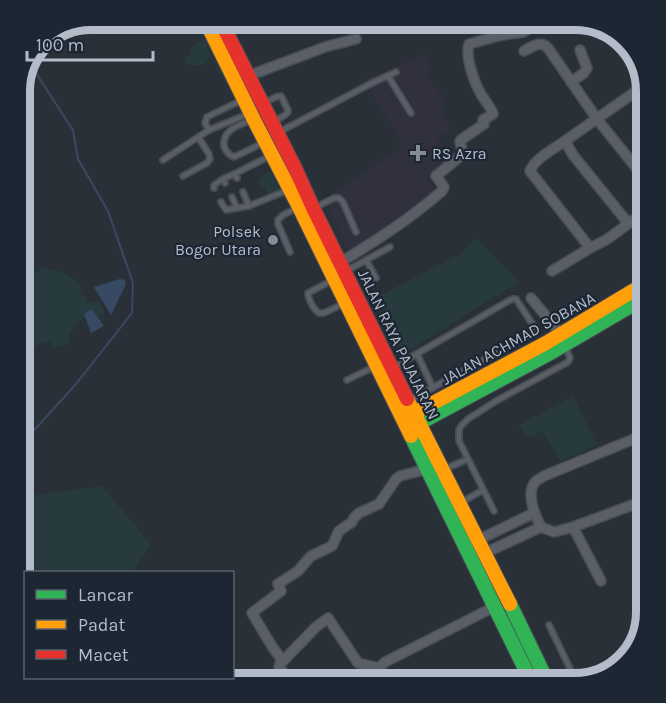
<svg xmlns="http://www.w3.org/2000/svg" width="666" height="703" viewBox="0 0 666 703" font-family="Karla,sans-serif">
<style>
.medical{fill:#31303e}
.green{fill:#273a3e}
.water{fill:#384963}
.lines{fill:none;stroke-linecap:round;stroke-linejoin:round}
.stream{stroke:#384963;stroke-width:2}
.lane-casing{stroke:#484c53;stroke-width:8}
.street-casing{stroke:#484c53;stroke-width:12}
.fast-casing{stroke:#484c55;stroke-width:16}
.slow-casing{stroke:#484c55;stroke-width:16}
.jam-casing{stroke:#484c55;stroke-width:16}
.lane{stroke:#5a5e66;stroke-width:4.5}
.street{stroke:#5a5e66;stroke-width:9}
.fast{stroke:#30b455;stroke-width:14}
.slow{stroke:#ff9f0a;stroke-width:14}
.jam{stroke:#e5322d;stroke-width:14}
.poi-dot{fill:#848b96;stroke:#1d2633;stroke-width:2}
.labels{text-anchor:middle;stroke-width:4.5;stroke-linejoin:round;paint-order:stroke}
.poi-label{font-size:16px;fill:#b4bcc9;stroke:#1d2633;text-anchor:start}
.street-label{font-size:16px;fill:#b4bcc9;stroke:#1d2633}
.rim{fill:none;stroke:#b4bcc9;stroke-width:8}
</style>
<rect width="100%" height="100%" fill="#2a3038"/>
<!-- medical -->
<polygon class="medical" points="425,54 431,69 427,74 445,102 441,107 451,130 436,139 449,162 426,177 435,190 398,224 348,250 324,200 404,145 391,125 365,80"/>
<!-- green -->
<g class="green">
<polygon points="389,20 408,20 411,30 392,34"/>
<polygon points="204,39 207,42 227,75 222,76 218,72 214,57 211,53 207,44 207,50 210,55 205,65 189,65 186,63 185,60 191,53 192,47"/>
<polygon points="266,172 271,173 277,185 278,190 273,194 267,194 265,188 260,185 259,181"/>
<polygon points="477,238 519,282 403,354 377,297 460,254"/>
<path d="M45,268C62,272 71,273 83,288L78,293L85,297L86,303L91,302H99L104,311L103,316H94L77,321L69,334L70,343L53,348L50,341H44L34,347L28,342L20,348V290L26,278Z"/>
<polygon points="646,371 646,419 634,382"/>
<polygon points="573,396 597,445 560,461 543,431 527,437 519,425"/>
<polygon points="102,486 151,545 132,572 29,572 20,564 20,497"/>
<polygon points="372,669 380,683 344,683"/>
</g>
<!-- water -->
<g class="water">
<polygon points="120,279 125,280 126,284 111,315 94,287"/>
<polygon points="92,309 104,326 91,333 84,314"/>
</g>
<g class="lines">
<!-- stream -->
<polyline class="stream" points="20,446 76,384 132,313 133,283 108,211 78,159 73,130 39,78 31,62"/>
<defs>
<g id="lane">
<polyline points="388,76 411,113"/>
<polyline points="266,102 276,97 281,96 288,110 288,112 285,115 274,122"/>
<path d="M251,120C239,125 222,130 224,146C226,152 229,155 234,157L261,144"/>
<polyline points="209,130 205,123 207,117 240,101"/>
<polyline points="281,131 372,83 396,72"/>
<polyline points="163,160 209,130 248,114"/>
<polyline points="183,176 207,163 210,159 209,154 198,137"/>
<polyline points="237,178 234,174 270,156"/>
<polyline points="225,183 223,179 234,174"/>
<polyline points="214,188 214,185 223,179"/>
<polyline points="243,192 249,206 288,190"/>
<polyline points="232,197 237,208 249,206"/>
<polyline points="221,202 226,210 237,208"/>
<polyline points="316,207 334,198 339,198 343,202 356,232"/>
<polyline points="290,252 278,224 278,220 283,215 297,208"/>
<polyline points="366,260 376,278"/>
<polyline points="348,270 390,247"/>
<path d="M331,281L308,293C308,299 314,310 319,313H324L343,304"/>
<polyline points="417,354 433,388"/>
<polyline points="394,367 512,299 516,299 535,328 533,333 412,399"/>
<polyline points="347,380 374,367"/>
<polyline points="445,469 468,459"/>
<polyline points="462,502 483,490"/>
<polyline points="494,511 459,441 459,430 461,426 468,419 496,401 568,362 570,358 565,346"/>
<polyline points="549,625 577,683"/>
<polyline points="128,678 130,683"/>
<polyline points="160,678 168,683"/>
<polyline points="184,683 192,678"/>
</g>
<g id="street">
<path d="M524,51C532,47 540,40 548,48L597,119L646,180"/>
<polyline points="248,76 325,47 356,39"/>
<polyline points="571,82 584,73 587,68 580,50"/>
<polyline points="636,91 646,105"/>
<path d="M565,141C554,149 535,158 530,171L590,248"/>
<polyline points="628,223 573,155 565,141 645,85"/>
<path d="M341,262C377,240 410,219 442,191L444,187L436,176L463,154L460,142L461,140L484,124L483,120L493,114C491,107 485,101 481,94C474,82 465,57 469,44L502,35L523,32L545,20"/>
<polyline points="552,271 590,248 606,240 646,211"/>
<polyline points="531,298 561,334"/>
<path d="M541,527C535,516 525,492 536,481C536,481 544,476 544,476L646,434"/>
<polyline points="541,527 554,532 573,527 646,500"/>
<polyline points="573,527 601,581"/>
<polyline points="478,540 534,513"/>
<polyline points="485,553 541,527"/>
<polyline points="283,661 273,648 252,613 281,591 278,584 298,571 311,556 332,546 339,531 352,522 354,518 359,513 379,504 396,479 400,476 427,469"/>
<polyline points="379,668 385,662 496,606"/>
<polyline points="379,668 379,672 385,683"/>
<polyline points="280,683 287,677 279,667 280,664 316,627 328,618 358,663 379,668"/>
</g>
<g id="fast">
<polyline points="412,427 552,352 646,297"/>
<polyline points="411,436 532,683"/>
<polyline points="510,604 548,683"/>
</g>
<g id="slow">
<polyline points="205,20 254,120 299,207 411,436"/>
<polyline points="407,399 510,604"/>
<polyline points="405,418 546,343 646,283"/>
</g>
<polyline id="jam" points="220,20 295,168 313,208 407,399"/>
</defs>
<!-- lane casing -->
<use href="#lane" class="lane-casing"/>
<!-- street casing -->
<use href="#street" class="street-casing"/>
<!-- fast casing -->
<use href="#fast" class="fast-casing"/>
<!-- slow casing -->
<use href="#slow" class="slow-casing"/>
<!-- jam casing -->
<use href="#jam" class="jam-casing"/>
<!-- lane -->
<use href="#lane" class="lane"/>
<!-- street -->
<use href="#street" class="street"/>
<!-- fast -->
<use href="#fast" class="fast"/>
<!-- slow -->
<use href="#slow" class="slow"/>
<!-- jam -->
<use href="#jam" class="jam"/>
</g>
<!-- markers -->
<g class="poi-dot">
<path d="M415 144h6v6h6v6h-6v6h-6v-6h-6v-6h6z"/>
<circle cx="273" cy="240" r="6"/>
</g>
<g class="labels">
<!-- poi labels -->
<g class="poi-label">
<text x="432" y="159">RS Azra</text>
<text x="261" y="237" text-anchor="end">Polsek<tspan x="261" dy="18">Bogor Utara</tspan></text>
</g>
<!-- street labels -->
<g class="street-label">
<text transform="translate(518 338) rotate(-29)" y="6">JALAN ACHMAD SOBANA</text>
<text transform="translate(399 344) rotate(64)" y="6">JALAN RAYA PAJAJARAN</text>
</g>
</g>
<!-- crop -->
<path d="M0 0H666V703H0ZM91 30H575A61 61 0 0 1 636 91V612A61 61 0 0 1 575 673H91A61 61 0 0 1 30 612V91A61 61 0 0 1 91 30Z" fill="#1d2633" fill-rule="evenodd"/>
<path class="rim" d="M91 30H575A61 61 0 0 1 636 91V612A61 61 0 0 1 575 673H91A61 61 0 0 1 30 612V91A61 61 0 0 1 91 30Z"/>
<!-- legend -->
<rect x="24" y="571" width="210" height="108" fill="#1d2633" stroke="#59626f" stroke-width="1.5"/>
<rect x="36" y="590" width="30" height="9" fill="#30b455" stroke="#59626f" stroke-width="1.5"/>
<text x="78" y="601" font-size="18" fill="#b4bcc9">Lancar</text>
<rect x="36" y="620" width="30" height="9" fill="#ff9f0a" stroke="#59626f" stroke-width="1.5"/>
<text x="78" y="631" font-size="18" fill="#b4bcc9">Padat</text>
<rect x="36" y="650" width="30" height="9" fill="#e5322d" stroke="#59626f" stroke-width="1.5"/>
<text x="78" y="661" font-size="18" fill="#b4bcc9">Macet</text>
<!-- scale -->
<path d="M27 51v9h126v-9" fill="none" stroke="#b4bcc9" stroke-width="3"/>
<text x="36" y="51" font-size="18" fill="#b4bcc9" stroke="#1d2633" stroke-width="4.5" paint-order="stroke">100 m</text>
</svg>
